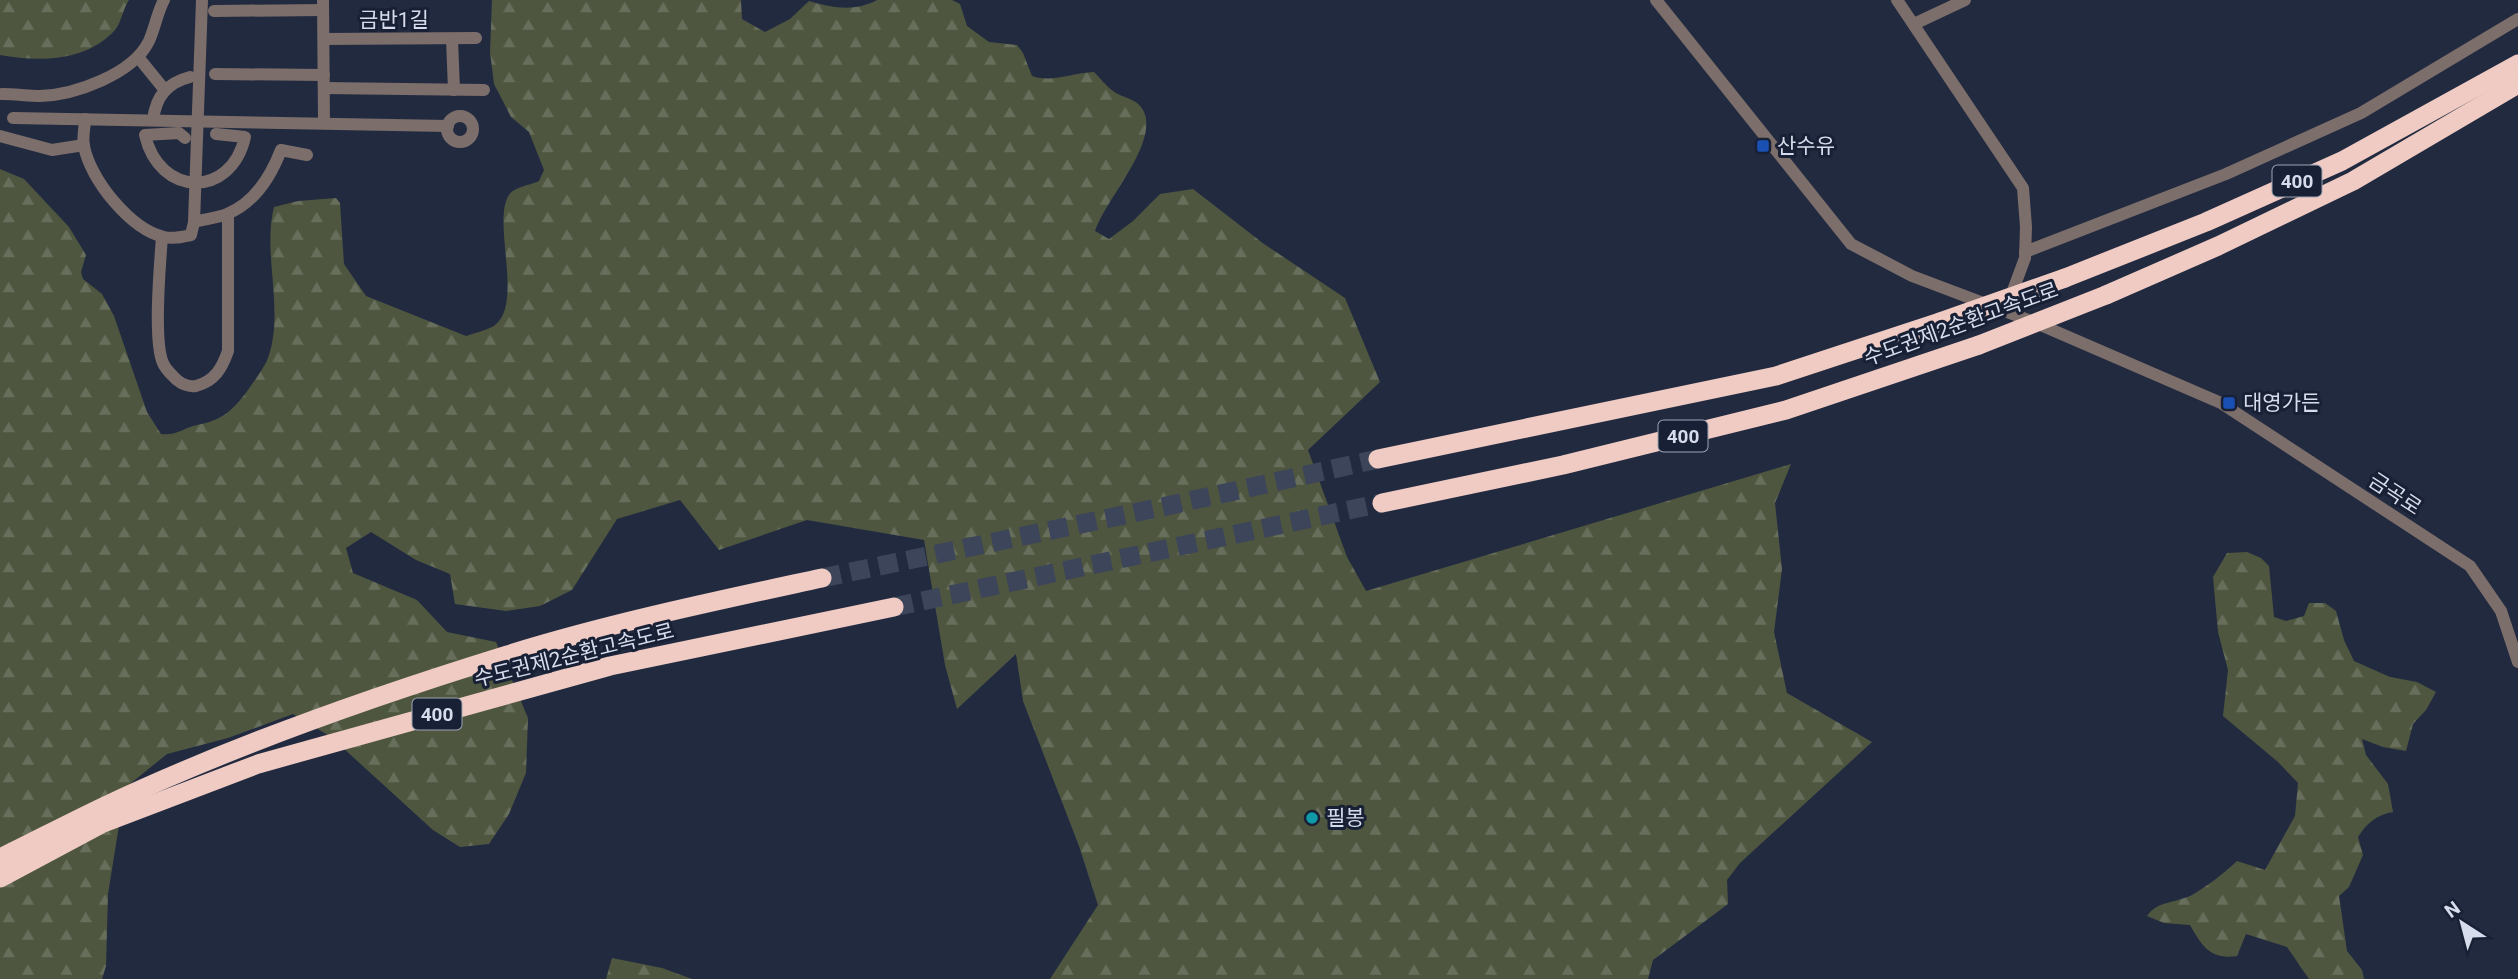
<svg xmlns="http://www.w3.org/2000/svg" width="2518" height="979" viewBox="0 0 2518 979" font-family="Roboto,'Noto Sans KR',sans-serif">
<style>
.forest{fill:url(#forest-firs)}
.lines{fill:none;stroke-linecap:round;stroke-linejoin:round}
.highway-tunnel{stroke:#3d455a;stroke-width:19;stroke-dasharray:19 10;stroke-linecap:butt}
.minor{stroke:#7c6e6a;stroke-width:12}
.highway{stroke:#efcbc3;stroke-width:19}
.highway-bridge{stroke:#efcbc3;stroke-width:19}
.transit-dot{fill:#1a4fb4;stroke:#182035;stroke-width:2.5}
.culture-dot{fill:#0f9aa8;stroke:#182035;stroke-width:2.5}
.labels{text-anchor:middle;stroke-width:6;stroke-linejoin:round;paint-order:stroke}
.shield{fill:#182035;stroke:#9da4b4;stroke-width:2}
.shield-label{font-size:19px;font-weight:bold;fill:#d6dceb}
.street-label{font-size:21px;fill:#d6dceb;stroke:#182035}
.poi-label{font-size:21px;fill:#d6dceb;stroke:#182035;text-anchor:start}
</style>
<defs>
<pattern id="forest-firs" width="22" height="20" patternUnits="userSpaceOnUse" patternTransform="scale(1.75)"><rect width="22" height="20" fill="#4e563f"/><path d="M5 1l3.5 6h-7zM16 11l3.5 6h-7z" fill="#676e5b"/></pattern>
</defs>
<rect width="100%" height="100%" fill="#222a40"/>
<!-- forest -->
<g class="forest">
<path d="M0,0H129C123,9 121,23 115,30C86,62 39,62 0,55Z"/>
<path d="M492,0H741L742,19L765,32L790,19L809,1C832,8 855,12 877,0H952L960,4L967,26L989,42L1017,45L1023,53L1032,76C1052,83 1072,73 1094,72C1100,78 1106,86 1113,91C1124,99 1138,98 1144,112C1158,144 1106,199 1095,231L1109,239L1133,221L1160,194L1193,189L1264,244L1345,298L1380,382L1308,450L1347,557L1366,591L1791,464L1775,503L1782,569L1774,632L1787,693L1872,742L1740,863L1727,880L1728,904L1653,960L1648,979H1050L1098,905L1079,846L1023,701L1016,654L957,709L945,665L924,540L807,520L719,550L680,500L617,519L572,590L540,606L506,611L455,604L450,574L416,560L371,532L346,548L353,573L417,600L447,632L496,642L528,718L526,773L509,814L489,844L460,847L433,830L331,737L293,714L228,738L167,754L125,788L108,894L106,966L102,979H0V169L24,179L69,227L86,255L81,272L83,279L102,294L114,316L147,412L161,434C177,436 183,428 197,425C223,420 233,410 248,390C255,380 264,368 268,358C285,310 262,254 274,207L298,201L336,198L340,203L344,264L366,296L466,336C474,333 484,331 492,327C526,308 491,222 509,195C514,187 531,185 539,181L544,170L529,132L511,117L494,84L490,52Z"/>
<path d="M2247,552L2261,558L2269,566L2274,617L2286,621L2304,616L2309,603H2325L2336,611L2344,640L2354,661L2390,677L2417,682L2436,692L2426,710L2413,724L2406,751L2383,747L2362,739L2366,755L2388,784L2393,812C2376,815 2367,823 2358,837L2363,855L2349,887L2339,896L2347,951L2362,970L2364,979H2309L2287,947L2246,934L2237,956C2210,960 2202,946 2190,925L2164,923L2147,916C2157,901 2176,903 2192,895C2209,885 2223,874 2237,861L2265,870L2295,816L2298,783L2278,762L2223,716L2228,670L2218,632L2213,577L2227,553Z"/>
<polygon points="612,958 662,968 692,979 606,979"/>
</g>
<g class="lines">
<!-- highway-tunnel -->
<g class="highway-tunnel">
<polyline points="822,578 1162,507 1378,459"/>
<polyline points="894,607 1382,503"/>
</g>
<!-- minor -->
<g class="minor">
<polyline points="323,0 324,122"/>
<polyline points="1656,0 1851,244 1912,276 2036,323 2221,403 2470,566 2501,611 2518,662"/>
<polyline points="1897,0 2023,188 2026,227 2025,258 2009,301"/>
<polyline points="214,11 323,10"/>
<polyline points="1914,24 1965,0"/>
<polyline points="324,39 476,38"/>
<polyline points="452,39 454,90"/>
<polyline points="138,57 164,89"/>
<polyline points="215,74 324,75"/>
<polyline points="324,88 484,90"/>
<path d="M2,94C15,94 28,96 40,96C75,95 133,74 149,41C155,28 157,13 164,0"/>
<circle cx="460" cy="129" r="13"/>
<polyline points="13,118 448,126"/>
<path d="M85,119C85,127 82,138 84,146C90,179 130,229 164,237C173,239 181,237 191,235L194,222L202,0"/>
<path d="M153,120C156,96 167,83 190,77"/>
<polyline points="0,136 52,150 84,145"/>
<path d="M185,138L179,133L145,135C159,197 231,199 245,137L216,134"/>
<path d="M194,222C205,219 217,218 227,214C254,203 271,176 281,150L307,155"/>
<path d="M162,237C160,264 153,341 163,363C165,369 172,375 177,380C183,385 188,387 196,386C215,381 222,368 228,351V214"/>
<polyline points="2025,252 2226,174 2361,113 2518,19"/>
</g>
<!-- highway -->
<g class="highway">
<polyline points="2065,278 2206,222 2342,161 2518,64"/>
<polyline points="2106,295 2218,246 2353,181 2518,84"/>
<polyline points="1378,459 1776,376 1940,322"/>
<polyline points="1382,503 1563,465 1786,410 1979,345"/>
<path d="M0,858C35,841 69,823 105,806C234,745 371,697 507,655C610,623 716,601 822,578"/>
<polyline points="0,878 101,824 258,764 610,666 894,607"/>
</g>
<!-- highway-bridge -->
<g class="highway-bridge">
<polyline points="1940,322 2065,278"/>
<polyline points="1979,345 2106,295"/>
</g>
</g>
<!-- markers -->
<g class="transit-dot">
<rect x="1756" y="139" width="14" height="14" rx="3.5"/>
<rect x="2222" y="396" width="14" height="14" rx="3.5"/>
</g>
<circle class="culture-dot" cx="1312" cy="818" r="7"/>
<g class="labels">
<!-- shield labels -->
<g class="shield">
<rect x="2272.5" y="165.5" width="49" height="31" rx="5"/>
<rect x="1658.5" y="420.5" width="49" height="31" rx="5"/>
<rect x="412.5" y="698.5" width="49" height="31" rx="5"/>
</g>
<g class="shield-label">
<text x="2297" y="188">400</text>
<text x="1683" y="443">400</text>
<text x="437" y="721">400</text>
</g>
<!-- street labels -->
<g class="street-label">
<text x="394" y="27">금반1길</text>
<text transform="translate(1961 324) rotate(-20)" y="7">수도권제2순환고속도로</text>
<text transform="translate(2395 494) rotate(33)" y="7">금곡로</text>
<text transform="translate(574 655) rotate(-14)" y="7">수도권제2순환고속도로</text>
</g>
<!-- poi labels -->
<g class="poi-label">
<text x="1777" y="153">산수유</text>
<text x="2243" y="410">대영가든</text>
<text x="1326" y="825">필봉</text>
</g>
</g>
<!-- north arrow -->
<g transform="translate(2462 923) rotate(324)" stroke="#182035" stroke-width="5" paint-order="stroke">
<path d="M0-5L12 26L0 18L-12 26Z" fill="#d6dceb"/>
<text y="-10" font-size="19" font-weight="bold" text-anchor="middle" fill="#d6dceb">N</text>
</g>
</svg>
